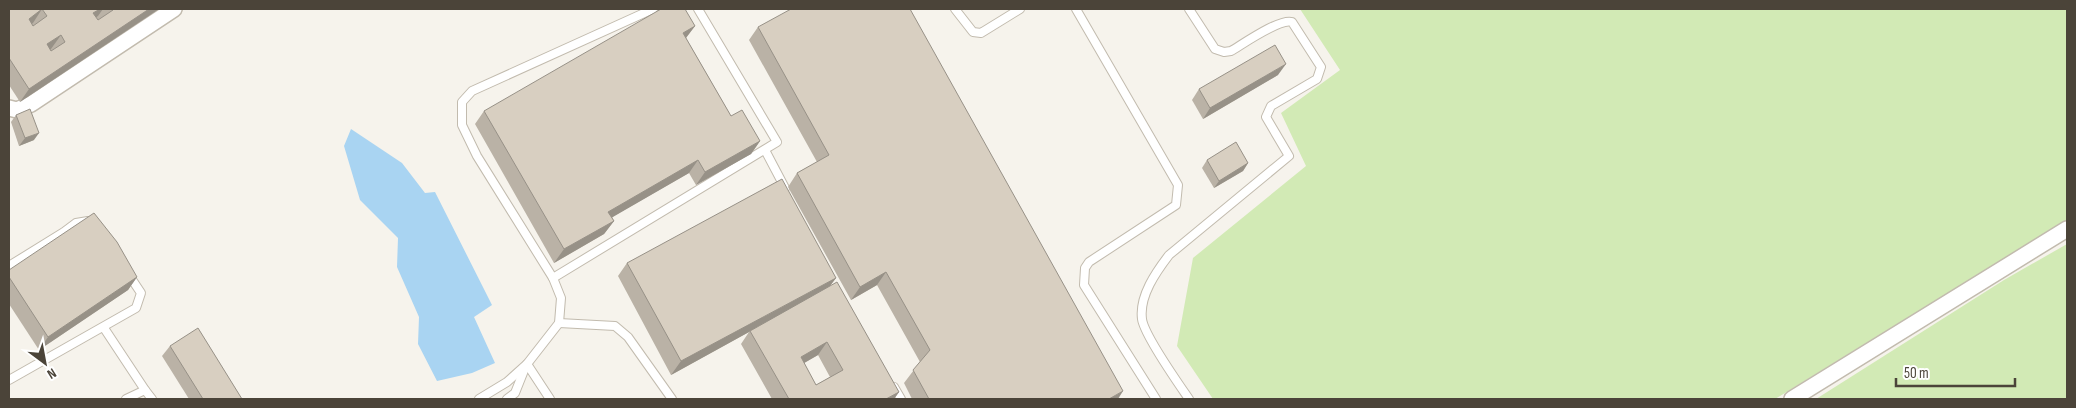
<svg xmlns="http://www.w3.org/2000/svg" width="2076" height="408" viewBox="0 0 2076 408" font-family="'Sofia Sans Condensed',sans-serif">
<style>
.green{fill:#d2eab5}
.water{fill:#a9d4f2}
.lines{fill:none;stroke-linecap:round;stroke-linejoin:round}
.lane-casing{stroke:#c2bbae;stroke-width:10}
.street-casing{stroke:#c2bbae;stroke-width:18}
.lane{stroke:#fff;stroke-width:8}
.street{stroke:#fff;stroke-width:15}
.wall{fill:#bab2a6;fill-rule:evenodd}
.shaded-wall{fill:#979187}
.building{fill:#d8cfc1;stroke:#979187;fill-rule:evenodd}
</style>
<rect width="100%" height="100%" fill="#f6f3ec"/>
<!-- green -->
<g class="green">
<polygon points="1300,9 2067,9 2067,220 1775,399 1213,399 1177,346 1193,258 1306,166 1281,113 1340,70"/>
<polygon points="2067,244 2067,399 1816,399 2004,280"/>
</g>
<!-- water -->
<polygon class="water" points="351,129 402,163 425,193 435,192 492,305 474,317 495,363 472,373 437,381 418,344 419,317 397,267 398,238 360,200 344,146"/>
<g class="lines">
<defs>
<g id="lane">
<polyline points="955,9 973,32 981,33 1020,9"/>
<polyline points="1076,9 1178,185 1176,205 1089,262 1085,268 1084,285 1156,399"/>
<polyline points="765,150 785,188"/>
<polyline points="9,266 64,232 76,223 88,221"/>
<polyline points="553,278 777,142 698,9"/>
<polyline points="559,323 615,326 628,337 672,399"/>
<polyline points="104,328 145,390"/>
<polyline points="527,364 550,399"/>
<polyline points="9,380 136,308 141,293 129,275"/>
<polyline points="894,387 901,399"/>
<polyline points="126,399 145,390 152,399"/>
<polyline points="479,399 507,382 527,364 559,323 561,298 553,278 477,156 462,125 462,102 472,91 653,9"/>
<polyline points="507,399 515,393 525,368"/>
<path d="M1189,399C1178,383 1144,335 1142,319C1139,296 1156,272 1169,255L1289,156L1266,117L1271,106L1317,79L1321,67L1292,22C1280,18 1243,44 1231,51L1224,52L1215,49L1189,9"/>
</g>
<g id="street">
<polyline points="9,108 17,110 31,104 174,9"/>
<polyline points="1792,399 2067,229"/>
</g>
</defs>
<!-- lane casing -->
<use href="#lane" class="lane-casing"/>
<!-- street casing -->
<use href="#street" class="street-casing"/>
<!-- lane -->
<use href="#lane" class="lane"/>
<!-- street -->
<use href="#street" class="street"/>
</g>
<!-- wall -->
<g class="wall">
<polygon points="9,9 159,9 20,102 9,85"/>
<polygon points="695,26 686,38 731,116 760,141 751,154 696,185 689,173 612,217 614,221 604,234 554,263 475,124 484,111"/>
<polygon points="758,27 1118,399 912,399 904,383 920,362 877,285 851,300 788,187 797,173 817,162 749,40"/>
<polygon points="1278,75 1203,119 1192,100 1199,89"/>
<polygon points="16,115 34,140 19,146 11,122"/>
<polygon points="1207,160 1248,163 1243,171 1214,188 1202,168"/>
<path d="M627,263L836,278L830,286L899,392L894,399H772L741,344L749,332L671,375L618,276ZM818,355L830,377L816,385L804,363Z"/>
<polygon points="9,270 137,277 128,290 39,350 9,304"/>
<polygon points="170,346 242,399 189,399 162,356"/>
</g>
<!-- shaded-wall -->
<g class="shaded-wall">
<polygon points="42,9 33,23 19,32 29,19"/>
<polygon points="100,9 103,9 98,16 84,26 93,13"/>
<polygon points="149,9 159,9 20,102 29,89"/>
<polygon points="695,26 685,39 683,33"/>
<polygon points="61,35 51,49 37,57 47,44"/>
<polygon points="1286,64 1278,75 1203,119 1210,108"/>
<polygon points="39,133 34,140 19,146 25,138"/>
<polygon points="760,141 751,154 696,185 705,172"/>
<polygon points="698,160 689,173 599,225 608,212"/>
<polygon points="1248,163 1243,171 1214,188 1219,181"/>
<polygon points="614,221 604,234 554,263 564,249"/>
<polygon points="886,272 877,285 851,300 860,287"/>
<polygon points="137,277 128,290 39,350 48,337"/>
<polygon points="836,278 826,291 750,331 749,332 671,375 681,361"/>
<polygon points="827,342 818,355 792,370 801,357"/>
<polygon points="1123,391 1118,399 1109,399"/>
<polygon points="899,392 894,399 886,399"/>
</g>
<!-- building -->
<g class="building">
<path d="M9,9H100L93,13L98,20L113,10L111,9H149L29,89L9,58ZM42,9L47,16L33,26L29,19ZM61,35L65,42L51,51L47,44Z"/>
<polygon points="661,9 685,9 695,26 683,33 731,116 742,110 760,141 705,172 698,160 608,212 614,221 564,249 484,111"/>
<polygon points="791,9 910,9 1123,391 1109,399 929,399 913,370 930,350 886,272 860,287 797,173 829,155 758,27"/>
<polygon points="1275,45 1286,64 1210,108 1199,89"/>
<polygon points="30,109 39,133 25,138 16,115"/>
<polygon points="1236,142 1248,163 1219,181 1207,160"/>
<polygon points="782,179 836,278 681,361 627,263"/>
<polygon points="94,213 117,242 137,277 48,337 9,277 9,270"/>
<path d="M837,282L899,392L886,399H789L750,331ZM827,342L843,370L816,385L801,357Z"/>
<polygon points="198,328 242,399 203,399 170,346"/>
</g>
<!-- border -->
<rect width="2076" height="408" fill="none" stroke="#4b4439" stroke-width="20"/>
<!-- north arrow -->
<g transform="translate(45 363) rotate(148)" stroke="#ffffff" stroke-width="4" paint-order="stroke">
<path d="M0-4L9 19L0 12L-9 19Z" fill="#4b4439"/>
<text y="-8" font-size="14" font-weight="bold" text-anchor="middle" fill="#4b4439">N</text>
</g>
<!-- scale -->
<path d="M1896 378v8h119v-8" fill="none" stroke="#4b4439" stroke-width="2.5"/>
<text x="1904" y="378" font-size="15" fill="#4b4439" stroke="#ffffff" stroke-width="4" paint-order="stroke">50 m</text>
</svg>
